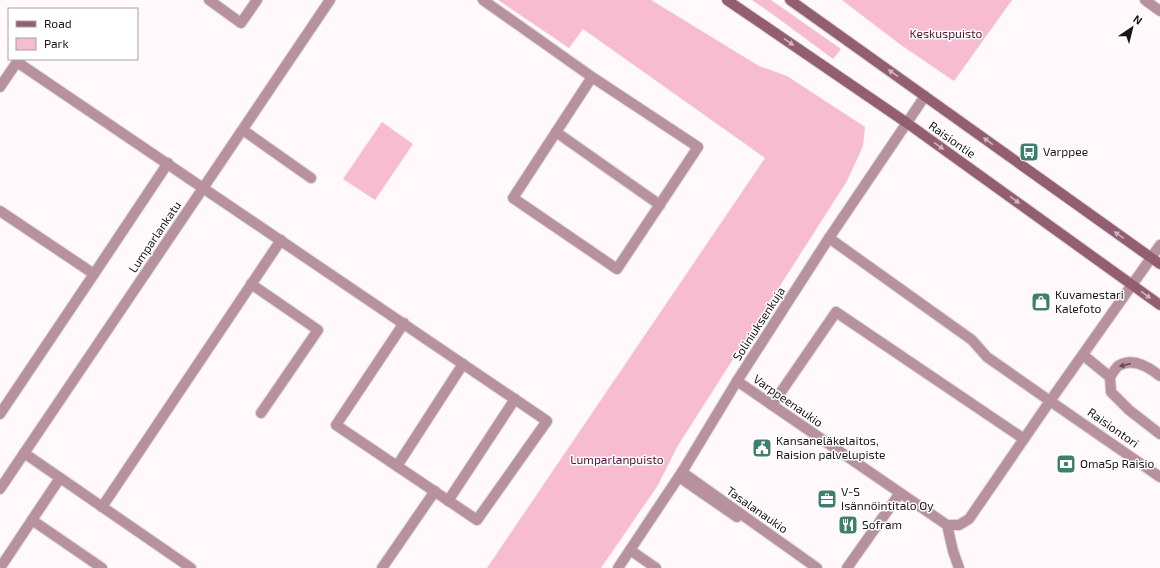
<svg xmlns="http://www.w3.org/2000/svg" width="1160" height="568" viewBox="0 0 1160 568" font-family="'Exo 2',sans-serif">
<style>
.green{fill:#f7bccf}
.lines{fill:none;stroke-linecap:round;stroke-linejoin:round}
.service-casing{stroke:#dbd5d7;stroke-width:12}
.pedestrian-casing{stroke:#dbd5d7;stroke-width:12}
.minor-casing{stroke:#dbd5d7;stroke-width:12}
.secondary-casing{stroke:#dbd5d7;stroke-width:12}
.service{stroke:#b7919d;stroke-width:10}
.pedestrian{stroke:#b7919d;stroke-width:10}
.minor{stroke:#b7919d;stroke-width:10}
.secondary{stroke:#935e71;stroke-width:10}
.oneway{fill:#ceb7bf}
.oneway2{fill:#634d54}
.labels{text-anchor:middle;stroke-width:3;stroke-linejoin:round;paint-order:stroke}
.park-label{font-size:12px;fill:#580e31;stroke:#fff}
.street-label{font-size:12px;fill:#1e1518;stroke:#fff}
.poi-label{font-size:12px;fill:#1e1518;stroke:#fff;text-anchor:start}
</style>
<rect width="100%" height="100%" fill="#fff9fb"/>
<!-- green -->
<g class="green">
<polygon points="498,0 651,0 759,66 787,76 865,127 863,146 847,181 677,447 658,485 601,568 487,568 765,158 583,29 569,48"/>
<polygon points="752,0 771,0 841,49 833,59 775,16"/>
<polygon points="842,0 1012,0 954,81 901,45"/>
<polygon points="382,122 413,144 375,200 343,179"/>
</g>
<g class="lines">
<defs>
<g id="service">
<polyline points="209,0 241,23 257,0"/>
<polyline points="483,0 592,77 698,147 617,269 513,198 592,77"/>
<polyline points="1145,0 1160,11"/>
<path d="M0,87L17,62C194,181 370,302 547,421L477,520L336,425L404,323"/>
<polyline points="243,130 311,178"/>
<polyline points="556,132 660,205"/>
<polyline points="0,211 94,274 168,163"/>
<polyline points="829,238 972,340 987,357 1050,401"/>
<polyline points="251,284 318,330 261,413"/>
<polyline points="1083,355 1110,377"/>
<path d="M1160,376C1149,367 1132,357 1118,366C1115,369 1112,374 1110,377L1111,392L1129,410L1160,434"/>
<polyline points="737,381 947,525 959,525 969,519 1050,401 1151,258"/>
<polyline points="772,405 836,312 1024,439"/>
<polyline points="0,414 94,274"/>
<polyline points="24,453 191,568"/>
<polyline points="397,466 463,364"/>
<polyline points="679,477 737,517"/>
<polyline points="448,501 515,399"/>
<polyline points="102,507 281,240"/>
<polyline points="32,520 102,568"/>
<polyline points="630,550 656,568"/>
<polyline points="0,568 60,478"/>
<polyline points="382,568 435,491"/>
<polyline points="847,568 900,493"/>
</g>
<g id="pedestrian">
<polyline points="1050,401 1160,477"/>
<polyline points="682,472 817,568"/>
<polyline points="947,525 953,551 959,568"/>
</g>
<g id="minor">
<polyline points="1151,258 1160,245"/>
<polyline points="0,489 330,0"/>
<polyline points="618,568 682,472 737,381 829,238 925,96"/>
</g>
<g id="secondary">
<polyline points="727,0 907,123 1160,305"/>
<polyline points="790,0 1160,264"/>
</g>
</defs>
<!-- service casing -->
<use href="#service" class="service-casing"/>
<!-- pedestrian casing -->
<use href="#pedestrian" class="pedestrian-casing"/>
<!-- minor casing -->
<use href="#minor" class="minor-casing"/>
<!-- secondary casing -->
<use href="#secondary" class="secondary-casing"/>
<!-- service -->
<use href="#service" class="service"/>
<!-- pedestrian -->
<use href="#pedestrian" class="pedestrian"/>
<!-- minor -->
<use href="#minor" class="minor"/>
<!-- secondary -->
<use href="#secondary" class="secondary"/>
</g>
<!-- one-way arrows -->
<defs><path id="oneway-solid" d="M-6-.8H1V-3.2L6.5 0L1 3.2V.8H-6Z"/></defs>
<g class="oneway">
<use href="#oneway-solid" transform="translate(789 42) rotate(34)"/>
<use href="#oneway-solid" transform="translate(893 73) rotate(-145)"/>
<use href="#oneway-solid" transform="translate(988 141) rotate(-144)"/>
<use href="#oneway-solid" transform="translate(939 146) rotate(35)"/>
<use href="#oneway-solid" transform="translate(1015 200) rotate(36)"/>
<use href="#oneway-solid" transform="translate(1119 235) rotate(-145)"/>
<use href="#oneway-solid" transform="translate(1146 295) rotate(36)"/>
</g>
<use class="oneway2" href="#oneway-solid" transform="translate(1125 365) rotate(166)"/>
<!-- icons -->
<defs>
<symbol id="bus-square" viewBox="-11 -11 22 22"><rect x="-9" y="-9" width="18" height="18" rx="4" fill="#3e7f6f" stroke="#fff"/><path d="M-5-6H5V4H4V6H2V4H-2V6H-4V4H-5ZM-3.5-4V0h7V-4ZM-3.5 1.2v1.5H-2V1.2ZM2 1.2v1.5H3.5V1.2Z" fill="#fff"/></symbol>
<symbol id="shop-square" viewBox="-11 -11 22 22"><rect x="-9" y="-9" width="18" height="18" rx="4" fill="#3e7f6f" stroke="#fff"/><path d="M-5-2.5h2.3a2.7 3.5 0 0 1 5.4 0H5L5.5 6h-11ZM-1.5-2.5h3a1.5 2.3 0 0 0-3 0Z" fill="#fff"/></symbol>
<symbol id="civic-square" viewBox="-11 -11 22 22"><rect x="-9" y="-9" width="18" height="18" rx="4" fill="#3e7f6f" stroke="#fff"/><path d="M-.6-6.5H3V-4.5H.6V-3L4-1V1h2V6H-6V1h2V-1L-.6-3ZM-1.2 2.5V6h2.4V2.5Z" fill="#fff"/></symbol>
<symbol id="bank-square" viewBox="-11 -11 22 22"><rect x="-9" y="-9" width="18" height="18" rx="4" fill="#3e7f6f" stroke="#fff"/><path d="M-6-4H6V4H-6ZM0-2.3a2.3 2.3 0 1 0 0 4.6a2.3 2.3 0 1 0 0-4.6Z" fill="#fff"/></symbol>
<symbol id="office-square" viewBox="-11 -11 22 22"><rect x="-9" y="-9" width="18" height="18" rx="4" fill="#3e7f6f" stroke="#fff"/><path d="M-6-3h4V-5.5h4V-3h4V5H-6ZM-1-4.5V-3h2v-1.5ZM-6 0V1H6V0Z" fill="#fff"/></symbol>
<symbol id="restaurant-square" viewBox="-11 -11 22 22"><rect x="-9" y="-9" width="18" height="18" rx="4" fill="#3e7f6f" stroke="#fff"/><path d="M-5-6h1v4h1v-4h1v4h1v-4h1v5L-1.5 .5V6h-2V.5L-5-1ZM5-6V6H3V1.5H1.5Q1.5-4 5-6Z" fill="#fff"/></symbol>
</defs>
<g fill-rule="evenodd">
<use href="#bus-square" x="1018" y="141" width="22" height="22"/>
<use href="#shop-square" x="1030" y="291" width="22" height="22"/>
<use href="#civic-square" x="751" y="437" width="22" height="22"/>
<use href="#bank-square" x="1055" y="453" width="22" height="22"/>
<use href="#office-square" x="816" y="488" width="22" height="22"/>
<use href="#restaurant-square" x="837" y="514" width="22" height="22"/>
</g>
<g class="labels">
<!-- park labels -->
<g class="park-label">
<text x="946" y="38">Keskuspuisto</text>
<text x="617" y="464">Lumparlanpuisto</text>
</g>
<!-- street labels -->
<g class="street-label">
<text transform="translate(952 140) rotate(35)" y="4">Raisiontie</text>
<text transform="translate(155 237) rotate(-56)" y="4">Lumparlankatu</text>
<text transform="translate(759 324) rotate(-57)" y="4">Soliniuksenkuja</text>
<text transform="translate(788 401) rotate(35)" y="4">Varppeenaukio</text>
<text transform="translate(1113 428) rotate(35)" y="4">Raisiontori</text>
<text transform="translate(757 510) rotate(35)" y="4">Tasalanaukio</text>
</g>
<!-- poi labels -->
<g class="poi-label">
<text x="1043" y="156">Varppee</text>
<text x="1055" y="299">Kuvamestari<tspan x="1055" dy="14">Kalefoto</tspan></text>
<text x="776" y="445">Kansaneläkelaitos,<tspan x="776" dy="14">Raision palvelupiste</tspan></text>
<text x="1080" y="468">OmaSp Raisio</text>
<text x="841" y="496">V-S<tspan x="841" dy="14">Isännöintitalo Oy</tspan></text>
<text x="862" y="529">Sofram</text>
</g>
</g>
<!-- legend -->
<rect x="8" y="8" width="130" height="52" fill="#ffffff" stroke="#a5a1a3"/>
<rect x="16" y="21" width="20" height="6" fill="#935e71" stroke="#a5a1a3"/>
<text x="44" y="28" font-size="12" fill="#1e1518">Road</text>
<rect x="16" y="38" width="20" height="12" fill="#f7bccf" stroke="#a5a1a3"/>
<text x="44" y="48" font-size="12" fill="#1e1518">Park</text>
<!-- north arrow -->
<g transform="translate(1132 28) rotate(35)" stroke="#ffffff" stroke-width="3" paint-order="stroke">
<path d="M0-3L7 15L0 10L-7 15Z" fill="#1e1518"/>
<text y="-6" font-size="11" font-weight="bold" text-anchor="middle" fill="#1e1518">N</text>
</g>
</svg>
